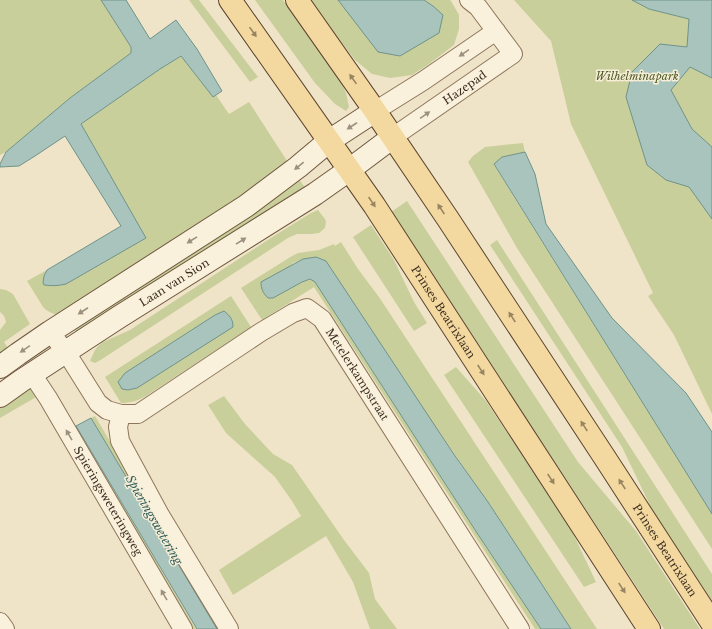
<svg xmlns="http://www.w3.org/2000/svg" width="712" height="629" viewBox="0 0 712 629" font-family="'Libre Baskerville',serif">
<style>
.green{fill:#c9cf9b;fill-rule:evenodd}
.water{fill:#a9c4bc;stroke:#6f938a}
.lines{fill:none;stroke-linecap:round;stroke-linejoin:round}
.street-casing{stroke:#8d765c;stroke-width:20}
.secondary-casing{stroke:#6f573f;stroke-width:24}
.primary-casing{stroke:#5b4430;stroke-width:24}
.street{stroke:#faf1dc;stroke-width:18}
.secondary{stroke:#faf1dc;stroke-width:22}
.primary{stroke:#f3d9a0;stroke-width:22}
.oneway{fill:#988460}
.oneway2{fill:#9c907e}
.labels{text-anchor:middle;stroke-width:3;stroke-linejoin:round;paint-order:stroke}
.park-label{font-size:11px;font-style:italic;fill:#4d5a26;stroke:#f7eed8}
.street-label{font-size:11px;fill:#3d2e20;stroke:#f7eed8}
.water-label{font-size:12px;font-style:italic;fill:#2f5d5a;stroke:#f7eed8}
</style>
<rect width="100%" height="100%" fill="#f0e4c8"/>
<!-- green -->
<g class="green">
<polygon points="0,0 101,0 131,47 131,53 70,98 6,152 0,155"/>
<polygon points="189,0 199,0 258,77 250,82"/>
<polygon points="255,0 283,0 339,78 346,93 349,107 346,111 335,104 315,83"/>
<polygon points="309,0 338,0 379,52 433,6 424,0 450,0 451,1 459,15 459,29 454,45 429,64 412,75 390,78 372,74 355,60"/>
<polygon points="514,0 712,0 712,414 674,335 648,296 653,293 571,124 551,41"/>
<path d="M181,56L213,97L216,95L229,114L249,102L289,164L283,171L57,315C51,313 47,311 43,307L27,281L47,270L44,276L43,283L44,285L52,286H59L146,238L81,124L160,69Z"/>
<polygon points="523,143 525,152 502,157 494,165 712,514 712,549 517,248 468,162 473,156 485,147"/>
<polygon points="299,179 306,189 78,334 75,330 75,326"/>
<polygon points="407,201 578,462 636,531 700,629 664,629 593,520 391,212"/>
<polygon points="318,210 325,219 326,222 325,228 319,233 312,234 297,234 288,238 99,361 95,363 90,361 95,350 98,346 103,342 130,330 277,234 311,213"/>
<polygon points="371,225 394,260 414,302 427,323 414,331 353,237"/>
<polygon points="497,240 712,574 712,604 657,520 622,447 490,245"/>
<polygon points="341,242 358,269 379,297 597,629 571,629 488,502 316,257 303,259 293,263 268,298 273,298 302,282 310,279 315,282 479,536 541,629 535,629 314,287 262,320 241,288 292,256 298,253 319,250 334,244 335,246"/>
<polygon points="0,289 6,290 13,294 30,324 4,342 11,353 0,360 0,330 6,322 4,316 0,312"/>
<path d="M231,296L251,327L146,396C137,401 130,403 121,403L105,377ZM215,315L128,390L122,389L118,382L125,373Z"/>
<polygon points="456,367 486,401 570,527 596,582 584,587 444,375"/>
<polygon points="31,383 38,396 0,418 0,404"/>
<polygon points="224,396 245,424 273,454 292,465 344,540 369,573 375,599 397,629 370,629 353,582 326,536 233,595 219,570 301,516 292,501 275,477 226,433 208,405"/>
<polygon points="95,416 221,629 217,629 91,418"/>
<polygon points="76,426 196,629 192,629"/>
</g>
<!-- water -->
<g class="water">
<path d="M101,0H126L150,39L176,20L197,49L222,91L213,97L181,56L160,69L81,124L146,238L66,284C58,286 52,286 44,285L43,283L44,276L47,270L121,226L65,136L35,156L19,166L0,167V164L6,152L70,98L131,53V47Z"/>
<polygon points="338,0 424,0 433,6 443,15 439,33 400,56 378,52"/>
<polygon points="632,0 712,0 712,78 690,67 671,90 692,129 712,147 712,219 689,187 666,180 647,165 626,97 632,72 660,44 687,47 689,19 649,9"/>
<polygon points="525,152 535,174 546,224 612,318 686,393 712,432 712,514 494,164 502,157"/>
<path d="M316,257L326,261L453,453L488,502L571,629H541L479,536L315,282L310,279L302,282L273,298H268C263,293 261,289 261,282L303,259Z"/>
<path d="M224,311C230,316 233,319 233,327L137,388L128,390L122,389L118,382L125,373L215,315Z"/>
<polygon points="91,418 217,629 197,629 76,426"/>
</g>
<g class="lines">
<defs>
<g id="street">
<polyline points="375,111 423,81 496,31"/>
<path id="s1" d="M393,137L513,54L478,7L469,0"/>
<path id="s2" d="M50,332L66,352L98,403L107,410L121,414H138L261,332L293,313L307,308L322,319L520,629"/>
<path id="s3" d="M32,374L48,398L183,629"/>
<polyline points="121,414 118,427 120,441 160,515 229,629"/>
<polyline points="0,622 5,629"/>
</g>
<g id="secondary">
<polyline points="0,367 18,354 50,332 246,206 298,167 329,141 375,111"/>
<path id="s4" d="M0,396L21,381L119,317L315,194L349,170L393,137"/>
</g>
<g id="primary">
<path id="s5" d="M230,0L374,205L649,629"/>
<path id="s6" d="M297,0L375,111L448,219L605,458L712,623"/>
</g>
</defs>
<!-- street casing -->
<use href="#street" class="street-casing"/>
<!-- secondary casing -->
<use href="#secondary" class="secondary-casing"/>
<!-- primary casing -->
<use href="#primary" class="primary-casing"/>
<!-- street -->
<use href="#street" class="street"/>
<!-- secondary -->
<use href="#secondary" class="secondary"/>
<!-- primary -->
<use href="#primary" class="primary"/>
</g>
<!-- one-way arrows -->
<defs><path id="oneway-solid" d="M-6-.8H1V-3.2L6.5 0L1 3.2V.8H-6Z"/></defs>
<g class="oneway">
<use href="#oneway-solid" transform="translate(253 32) rotate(55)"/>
<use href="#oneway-solid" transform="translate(353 79) rotate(-125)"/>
<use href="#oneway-solid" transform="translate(372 202) rotate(56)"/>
<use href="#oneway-solid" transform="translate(441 209) rotate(-124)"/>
<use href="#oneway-solid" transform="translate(512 317) rotate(-123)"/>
<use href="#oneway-solid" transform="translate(481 370) rotate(57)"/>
<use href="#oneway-solid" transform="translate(584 426) rotate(-123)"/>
<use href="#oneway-solid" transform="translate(551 479) rotate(57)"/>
<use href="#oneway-solid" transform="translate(622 484) rotate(-123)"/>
<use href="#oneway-solid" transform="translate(622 588) rotate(57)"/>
</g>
<g class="oneway2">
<use href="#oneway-solid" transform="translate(464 53) rotate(146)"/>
<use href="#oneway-solid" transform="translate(425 115) rotate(-35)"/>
<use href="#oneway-solid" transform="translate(352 126) rotate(147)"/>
<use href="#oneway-solid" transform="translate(299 166) rotate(141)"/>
<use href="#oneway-solid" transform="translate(192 240) rotate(148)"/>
<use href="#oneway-solid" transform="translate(241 241) rotate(-32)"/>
<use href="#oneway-solid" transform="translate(83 311) rotate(147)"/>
<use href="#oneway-solid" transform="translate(25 349) rotate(146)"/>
<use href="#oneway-solid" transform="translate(69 435) rotate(-120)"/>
<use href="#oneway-solid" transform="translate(164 595) rotate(-120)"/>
</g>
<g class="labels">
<!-- park labels -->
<g class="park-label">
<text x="637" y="80">Wilhelminapark</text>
</g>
<!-- street labels -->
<g class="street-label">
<text dy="4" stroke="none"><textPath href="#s1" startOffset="87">Hazepad</textPath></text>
<text dy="4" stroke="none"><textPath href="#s4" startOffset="208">Laan van Sion</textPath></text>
<text dy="4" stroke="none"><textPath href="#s5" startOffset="378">Prinses Beatrixlaan</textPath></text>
<text dy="4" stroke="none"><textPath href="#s2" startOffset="413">Metelerkampstraat</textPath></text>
<text dy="4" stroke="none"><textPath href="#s3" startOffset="148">Spieringsweteringweg</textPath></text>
<text dy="4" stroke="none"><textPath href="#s6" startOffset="662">Prinses Beatrixlaan</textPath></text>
</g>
<!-- water labels -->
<g class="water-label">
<text transform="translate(154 520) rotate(60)" y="4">Spieringswetering</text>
</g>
</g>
</svg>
